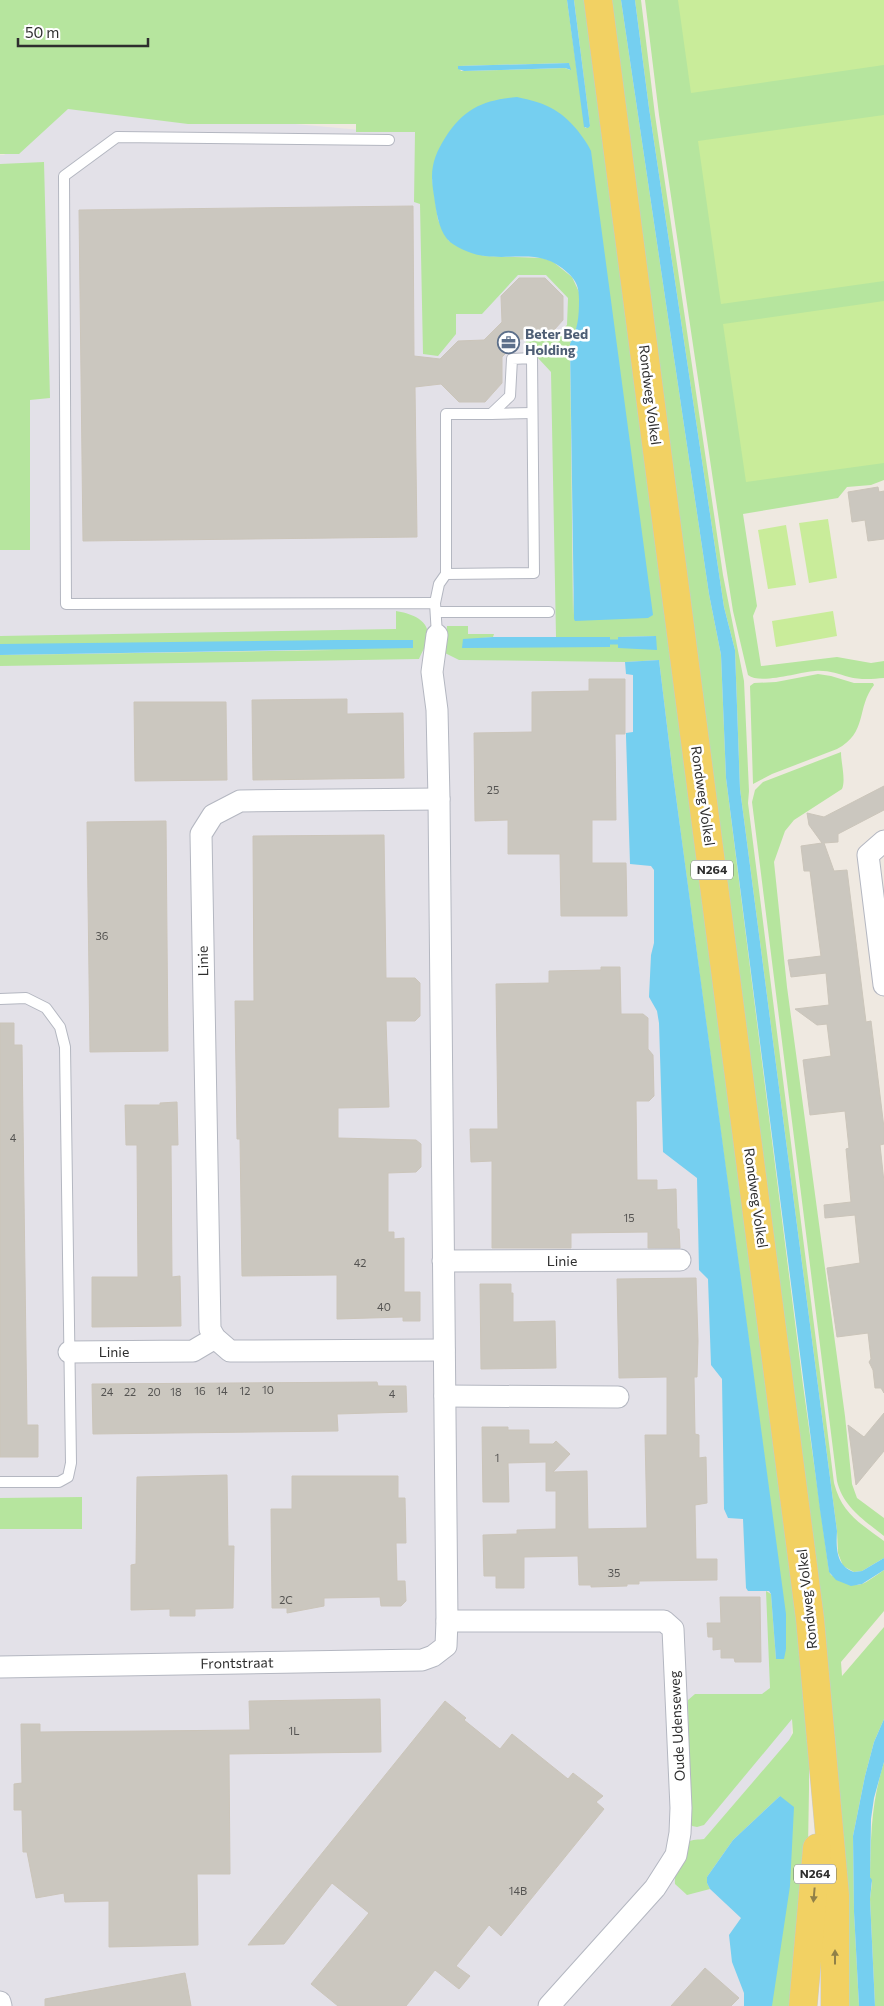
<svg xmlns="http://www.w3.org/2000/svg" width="884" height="2006" viewBox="0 0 884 2006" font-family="Commissioner,sans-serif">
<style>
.industrial{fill:#e3e1e8}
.green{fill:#b6e59e;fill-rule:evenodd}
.pitch{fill:#c9ec9a}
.water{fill:#75cff0}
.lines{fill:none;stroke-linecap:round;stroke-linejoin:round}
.stream{stroke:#75cff0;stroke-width:5}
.building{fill:#cbc7bf;stroke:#cbc5ba}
.service-casing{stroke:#b4b7c1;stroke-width:12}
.minor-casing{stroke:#b4b7c1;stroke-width:23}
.primary-casing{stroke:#c9c9c9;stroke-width:29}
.service{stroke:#fff;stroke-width:10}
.minor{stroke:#fff;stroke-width:21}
.primary{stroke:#f2d163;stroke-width:28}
.oneway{fill:#908048}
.labels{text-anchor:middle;stroke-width:5;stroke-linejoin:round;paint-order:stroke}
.number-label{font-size:11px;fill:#555452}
.shield{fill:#fff;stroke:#6d6d6d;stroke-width:1}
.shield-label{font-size:12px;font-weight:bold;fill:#2e2e2e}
.service-label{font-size:14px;font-weight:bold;fill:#4e5e75;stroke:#fff;text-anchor:start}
.street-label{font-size:14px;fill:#2e2e2e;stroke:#fff}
</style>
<rect width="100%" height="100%" fill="#efe9e1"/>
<!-- industrial -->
<polygon class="industrial" points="588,67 795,1629 790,1774 749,2006 0,2006 0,155 4,155 63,103 382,132"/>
<!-- green -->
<g class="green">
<path d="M0,0H567L585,128L590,126L574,0H588L799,1615L809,1752V1789L807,1905L797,2006H768L780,1796L733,1840L707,1877V1883L710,1889L687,1895L675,1884C674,1875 681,1848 688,1842C692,1839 699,1840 704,1839L789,1740L793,1733L792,1719L704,1825L697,1827L692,1826L690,1823L688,1700L695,1694H762L770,1688L766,1591L771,1594L776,1659L786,1649V1620L672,767L659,660L625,662L459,660L445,653L447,626H468V634H494L493,637L482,638L610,647V644H618V647L656,636L618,637V641H610V637H556L551,372L525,344L526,341H550L567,325L568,298L546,275H518L482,314H456V334L438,356L423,354L420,204L414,202L415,132H356V124H188L68,109L19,154H0ZM569,63L570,70L565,68L464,71H461L458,66ZM591,151L573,616L570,344L579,322V292L572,277L552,261L542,258L484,256L449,241L438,220L432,179Z"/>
<path d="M609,0H621L709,594L721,655L726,778L803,1385L829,1571L831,1575C859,1590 858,1588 884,1570V1611L841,1662L842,1676L884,1627V1719L874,1742L865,1776L853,1836L854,1912L859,2006H840V1920Z"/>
<path d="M635,0H641L655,115L723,575L744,681L749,791L748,803L834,1483C842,1514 860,1523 884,1541V1558L862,1571L854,1572L843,1566L838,1553L837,1531L740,789L735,650L724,607L649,108Z"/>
<path d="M645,0H884V480L871,485L847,487L838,498L743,514L757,606L753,616L761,666L837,657L871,663L884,661V678C873,679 860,680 849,677C838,674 828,670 815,671C799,672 760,685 748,675L733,611L722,541L659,115Z"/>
<polygon points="44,162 50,398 30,400 30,550 0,550 0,164"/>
<path d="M396,611C409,613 429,619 428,636C427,644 422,652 419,659L0,666V655L336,650L0,644V636L396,629Z"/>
<path d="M818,674L831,676L854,683H873L874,685C856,708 868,733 837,749L772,774L753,784L750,686L754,683L776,682Z"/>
<path d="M841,752C841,763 846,780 842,789L794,820L785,831L774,862L787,987L845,1416L852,1484L857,1498L884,1518V1536C864,1520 843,1507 837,1481L752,802L755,790L763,782Z"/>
<polygon points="82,1497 82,1529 0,1529 0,1498"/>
<path d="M884,1762V2006H875L870,1899L872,1883L870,1877C871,1834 871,1804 884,1762Z"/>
</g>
<!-- pitch -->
<g class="pitch">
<polygon points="678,0 884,0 884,65 691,93"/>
<polygon points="884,115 884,281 721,304 698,141"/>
<polygon points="884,301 884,463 746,482 723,324"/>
<polygon points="828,519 837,578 809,583 799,523"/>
<polygon points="786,525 796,585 768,589 758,530"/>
<polygon points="833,611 837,636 776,647 772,621"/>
</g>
<!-- water -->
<g class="water">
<polygon points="567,0 574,0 590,126 588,128 584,127"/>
<path d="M621,0H635L649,108L724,607L735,650L740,789L837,1531C836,1548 836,1566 854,1572L862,1571L884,1558V1570L862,1584L851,1586L836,1580L829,1572L820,1510L726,778L721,655L709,594Z"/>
<polygon points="569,63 571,70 565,68 464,71 458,69 458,66"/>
<path d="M517,97C545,103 560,109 578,131C583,138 588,144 591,151L653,615L648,618L575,621L574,619L570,344C578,328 579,317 579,300C579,288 577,281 568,273C542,248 517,260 485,256C474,255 459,249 450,242C440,233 437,216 435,203C434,195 432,186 432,177C432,162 437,151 445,138C464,108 484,100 517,97Z"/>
<polygon points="656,636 657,650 618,648 618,637"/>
<polygon points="493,637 610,637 610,647 462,648 463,639"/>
<polygon points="337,640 413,640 413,648 0,655 0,644"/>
<polygon points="659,660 672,767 786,1614 786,1649 784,1659 776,1659 771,1594 769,1591 748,1591 746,1588 743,1519 728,1518 724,1509 722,1379 711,1365 708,1279 699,1270 697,1178 663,1152 659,1023 657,1011 649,997 651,955 654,943 654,870 651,866 630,864 626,736 626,733 633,732 633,675 626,674 625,662"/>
<polygon points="884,1719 884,1762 874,1798 871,1819 870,1877 872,1880 870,1899 875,2006 859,2006 854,1912 853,1836 865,1776 874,1742"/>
<polygon points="780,1796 794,1807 790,1886 772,2006 744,2006 744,1993 732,1962 729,1935 741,1918 710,1889 707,1883 707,1877 733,1840"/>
</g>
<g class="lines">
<!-- stream -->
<polyline class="stream" points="604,642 623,642"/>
</g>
<!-- building -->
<g class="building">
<polygon points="413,206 414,356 440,359 458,341 484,340 502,322 501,296 519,278 545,278 563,296 563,320 546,339 520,339 502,357 502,383 485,402 459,402 441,384 415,387 417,537 83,541 79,210"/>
<polygon points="878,487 879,492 884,491 884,539 868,541 865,520 852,522 848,492"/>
<polygon points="589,679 625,679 625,734 615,734 616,820 592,820 592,863 626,863 627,916 561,916 560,854 508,854 508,820 475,821 474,733 532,732 532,692 589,691"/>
<polygon points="347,699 347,714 403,713 404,778 253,780 252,700"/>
<polygon points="134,702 226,702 227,780 135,781"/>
<polygon points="884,786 884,810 838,834 838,842 824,843 834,871 847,870 866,1022 871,1021 884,1128 884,1144 880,1145 884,1182 884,1393 881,1388 875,1388 873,1370 869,1362 871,1359 868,1333 837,1337 827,1268 860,1263 855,1215 825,1218 824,1205 851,1202 846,1149 849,1148 845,1111 810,1115 803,1060 831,1056 827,1024 817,1025 795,1009 829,1005 826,973 791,977 788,960 821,956 810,871 804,871 801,846 822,843 809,825 807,813 824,817"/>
<polygon points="166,821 168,1051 90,1052 87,822"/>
<polygon points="384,835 386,978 415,978 420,983 420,1016 415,1021 386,1021 389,1107 338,1108 338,1138 416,1140 421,1144 421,1167 416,1172 388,1173 388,1232 394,1232 394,1239 404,1238 404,1292 420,1292 420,1321 403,1321 403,1317 337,1319 337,1275 242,1276 240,1139 237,1139 235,1001 254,1001 253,836"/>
<polygon points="601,967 620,967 621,1014 643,1014 648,1018 648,1049 653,1055 654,1096 649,1101 636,1101 637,1180 657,1180 657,1190 676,1189 677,1229 679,1229 680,1248 648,1248 648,1232 571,1233 571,1248 492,1248 492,1161 471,1162 470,1129 498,1129 496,984 549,983 549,971 601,970"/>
<polygon points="0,1023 14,1023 14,1045 22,1045 27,1425 38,1425 38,1457 0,1457"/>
<polygon points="177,1102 178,1145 171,1145 172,1277 180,1276 181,1326 92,1327 92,1277 138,1277 137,1145 126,1145 125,1105 160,1105 160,1103"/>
<polygon points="696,1278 698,1341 697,1377 694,1377 695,1434 699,1435 699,1458 706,1457 707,1503 695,1505 696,1559 717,1559 717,1580 639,1581 639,1584 627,1584 627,1586 591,1587 591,1585 579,1585 578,1556 524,1557 524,1588 496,1588 496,1576 484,1576 483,1535 517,1534 517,1530 556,1529 556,1491 546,1491 546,1462 508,1463 509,1502 483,1502 482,1427 508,1427 508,1430 529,1430 529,1444 553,1444 556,1441 570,1454 553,1472 587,1471 588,1529 647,1528 645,1435 667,1435 667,1377 619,1378 617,1279"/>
<polygon points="480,1284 511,1284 511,1293 513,1293 513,1322 555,1321 556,1368 481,1369"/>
<polygon points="377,1382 378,1386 406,1386 407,1412 337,1414 338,1431 93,1434 92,1384"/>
<polygon points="884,1413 884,1451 856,1485 848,1425 864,1437"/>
<polygon points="227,1475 228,1546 234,1546 233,1608 195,1609 195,1616 170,1616 170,1609 131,1610 131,1565 136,1564 137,1477"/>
<polygon points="292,1476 398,1476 398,1498 405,1498 406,1543 396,1543 397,1581 405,1581 406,1601 401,1606 381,1606 380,1597 324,1598 324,1606 287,1613 287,1608 272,1608 271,1509 292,1509"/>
<polygon points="720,1597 760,1597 761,1662 735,1662 734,1658 721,1658 721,1649 713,1650 713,1637 708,1637 707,1623 721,1623"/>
<polygon points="380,1699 381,1752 229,1754 230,1874 197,1874 198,1945 109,1947 109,1901 65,1902 64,1893 36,1898 27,1852 23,1852 22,1810 14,1810 14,1784 22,1783 21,1724 40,1724 40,1732 250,1730 249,1701"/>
<polygon points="445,1701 466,1718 464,1720 500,1749 512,1734 568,1779 573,1773 603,1796 596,1802 604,1809 501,1936 489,1925 456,1966 470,1976 459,1989 435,1970 406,2006 338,2006 311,1984 369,1913 332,1883 284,1944 248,1945"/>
<polygon points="705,1968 739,1998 731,2006 671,2006"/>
<polygon points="185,1973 191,2006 45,2006 45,1999"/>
</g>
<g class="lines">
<defs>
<g id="service">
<polyline points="389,140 117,137 64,176 66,604 435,603 437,635"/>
<polyline points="491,414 532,413"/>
<polyline points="435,603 439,584 446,574 446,414 491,414 510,396 512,359 532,358 534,573 446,574"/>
<polyline points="436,612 549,612"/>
<polyline points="0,999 26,998 46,1008 60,1027 65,1047 71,1463 68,1477 59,1482 0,1482"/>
</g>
<g id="minor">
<polyline points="439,799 240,801 213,815 201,834 210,1329 215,1338 230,1351 444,1350"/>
<polyline points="884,841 868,855 884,985"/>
<polyline points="443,1261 680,1260"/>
<polyline points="69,1352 193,1351 215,1338"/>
<polyline points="445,1396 618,1397"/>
<polyline points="447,1621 664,1621 673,1629 681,1808 680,1833 676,1855 655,1888 549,2006"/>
<polyline points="0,1667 422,1660 433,1656 446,1646 447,1621 439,799 437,710 432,672 437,635"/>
<polyline points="0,2002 1,2006"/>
</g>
<g id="primary">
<polyline points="598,0 810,1619 835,1895 835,2006"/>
<polyline points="803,2006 817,1848"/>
</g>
</defs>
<!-- service casing -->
<use href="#service" class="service-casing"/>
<!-- minor casing -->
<use href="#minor" class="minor-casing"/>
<!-- primary casing -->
<use href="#primary" class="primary-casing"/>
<!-- service -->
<use href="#service" class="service"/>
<!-- minor -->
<use href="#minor" class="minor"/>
<!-- primary -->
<use href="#primary" class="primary"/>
</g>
<!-- one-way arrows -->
<defs><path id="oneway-solid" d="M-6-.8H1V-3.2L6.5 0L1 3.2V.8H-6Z" transform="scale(1.25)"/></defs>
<g class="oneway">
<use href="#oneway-solid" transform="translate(814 1895) rotate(95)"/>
<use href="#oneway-solid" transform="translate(835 1957) rotate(-90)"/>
</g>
<!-- icons -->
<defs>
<symbol id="office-ring" viewBox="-11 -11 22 22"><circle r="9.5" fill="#fff" stroke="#5c6f8a" stroke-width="1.5"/><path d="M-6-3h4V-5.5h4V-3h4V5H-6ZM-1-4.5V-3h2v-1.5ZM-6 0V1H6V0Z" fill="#5c6f8a"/></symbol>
</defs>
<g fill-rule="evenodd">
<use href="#office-ring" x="496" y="330" width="25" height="25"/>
</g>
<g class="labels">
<!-- number labels -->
<g class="number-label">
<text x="493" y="794">25</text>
<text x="102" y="940">36</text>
<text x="13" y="1142">4</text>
<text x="629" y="1222">15</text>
<text x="360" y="1267">42</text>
<text x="384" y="1311">40</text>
<text x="268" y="1394">10</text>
<text x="200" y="1395">16</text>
<text x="222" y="1395">14</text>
<text x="245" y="1395">12</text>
<text x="107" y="1396">24</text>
<text x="130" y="1396">22</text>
<text x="154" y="1396">20</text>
<text x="176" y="1396">18</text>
<text x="392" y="1398">4</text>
<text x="497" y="1462">1</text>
<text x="614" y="1577">35</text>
<text x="286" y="1604">2C</text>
<text x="294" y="1735">1L</text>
<text x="518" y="1895">14B</text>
</g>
<!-- shield labels -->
<g class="shield">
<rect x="691" y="860.5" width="42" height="19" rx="4"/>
<rect x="794" y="1864.5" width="42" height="19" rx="4"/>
</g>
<g class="shield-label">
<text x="712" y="874">N264</text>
<text x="815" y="1878">N264</text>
</g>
<!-- service labels -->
<g class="service-label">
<text x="525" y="339">Beter Bed<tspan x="525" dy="16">Holding</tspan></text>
</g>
<!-- street labels -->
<g class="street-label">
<text transform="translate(650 395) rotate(83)" y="5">Rondweg Volkel</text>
<text transform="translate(703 796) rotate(82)" y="5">Rondweg Volkel</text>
<text transform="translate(203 961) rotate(-91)" y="5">Linie</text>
<text transform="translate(756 1198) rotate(82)" y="5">Rondweg Volkel</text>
<text x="562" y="1266">Linie</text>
<text x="114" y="1357">Linie</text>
<text transform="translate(807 1599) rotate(-96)" y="5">Rondweg Volkel</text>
<text transform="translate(237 1663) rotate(-1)" y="5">Frontstraat</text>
<text transform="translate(677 1726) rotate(-93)" y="5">Oude Udenseweg</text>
</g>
</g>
<!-- scale -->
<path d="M18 38v8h130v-8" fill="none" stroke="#2e2e2e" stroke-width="2.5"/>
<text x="25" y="38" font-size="15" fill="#2e2e2e" stroke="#ffffff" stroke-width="4" paint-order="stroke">50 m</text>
</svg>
